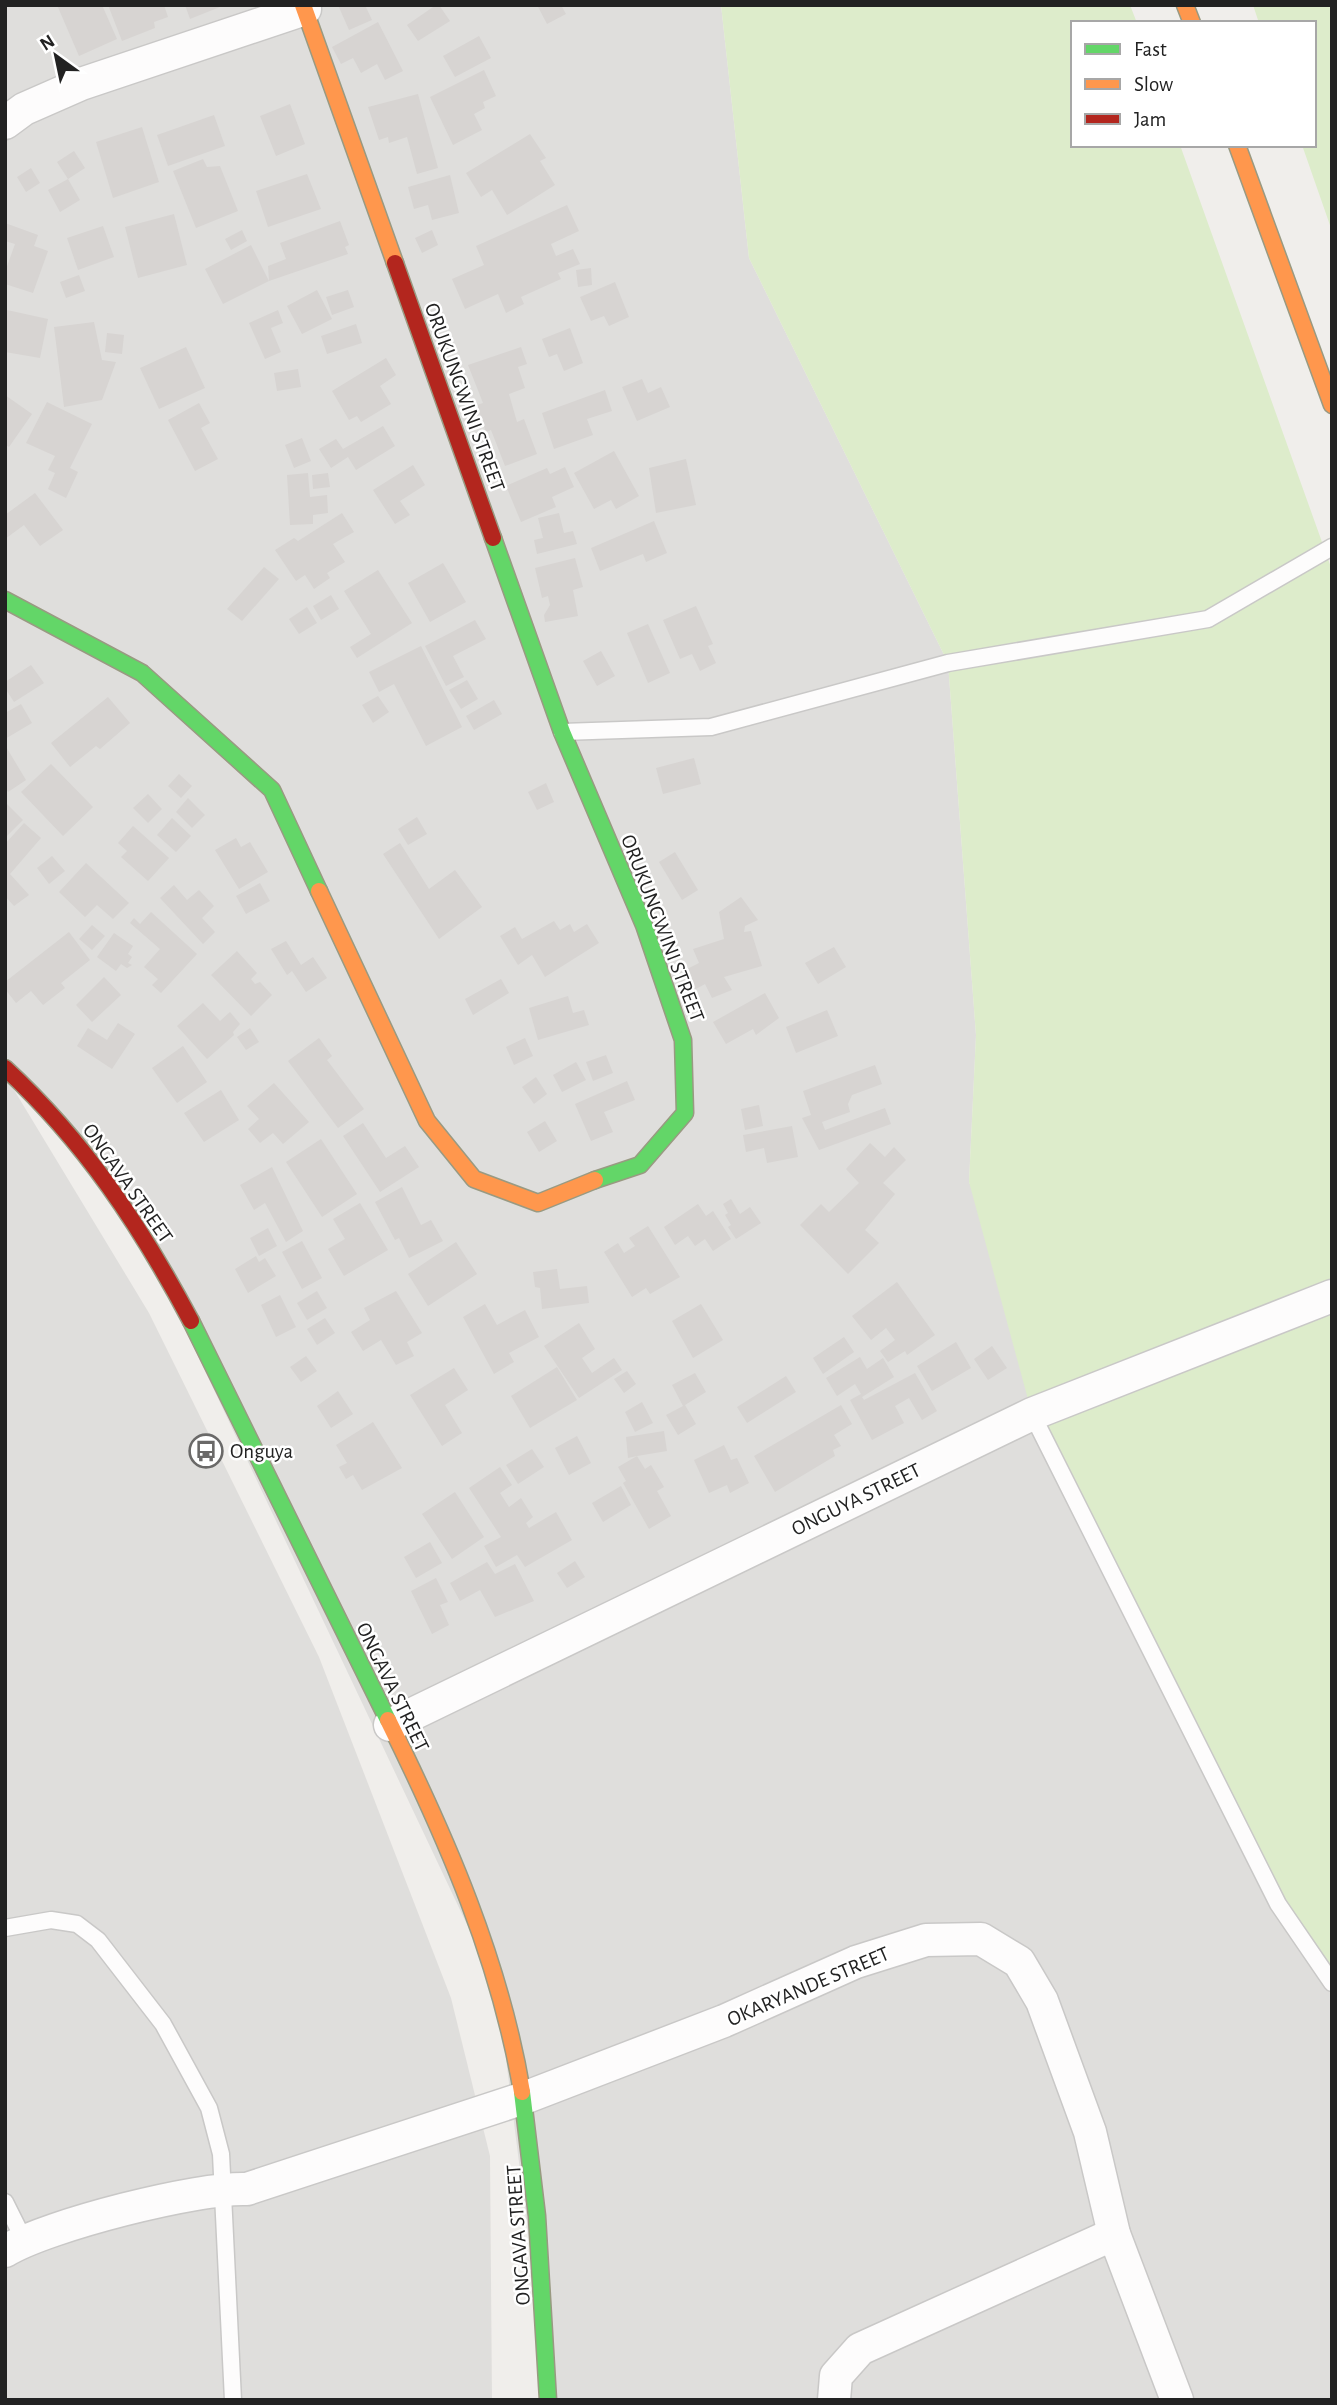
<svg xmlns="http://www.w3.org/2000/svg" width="1337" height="2405" viewBox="0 0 1337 2405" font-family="'Alegreya Sans',sans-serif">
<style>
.residential{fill:#dfdedc}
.grass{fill:#ddeccb}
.building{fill:#d7d4d2}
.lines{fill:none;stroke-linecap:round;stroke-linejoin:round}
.lane-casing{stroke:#c9c8c7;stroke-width:19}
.street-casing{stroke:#c9c8c7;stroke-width:35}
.fast-casing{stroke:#999a82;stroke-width:19}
.slow-casing{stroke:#999a82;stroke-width:19}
.jam-casing{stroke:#999a82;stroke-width:19}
.lane{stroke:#fdfcfc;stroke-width:16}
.street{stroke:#fdfcfc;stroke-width:32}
.fast{stroke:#63d668;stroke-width:16}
.slow{stroke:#ff974d;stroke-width:16}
.jam{stroke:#b3261e;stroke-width:16}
.labels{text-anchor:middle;stroke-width:5;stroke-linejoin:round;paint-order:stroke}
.street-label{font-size:21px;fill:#222;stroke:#fff}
.poi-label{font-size:21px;fill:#222;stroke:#fff;text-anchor:start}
</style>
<rect width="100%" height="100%" fill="#f0eeeb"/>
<!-- residential -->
<g class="residential">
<polygon points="5,5 721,5 749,258 948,663 976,1035 969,1182 1332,1983 1332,2400 549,2400 497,1988 135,1223 5,1069"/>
<polygon points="5,1075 149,1313 319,1657 451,1998 490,2156 492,2400 5,2400"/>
</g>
<!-- grass -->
<g class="grass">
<polygon points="721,5 1130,5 1137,23 1073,23 1073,145 1180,145 1332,570 1332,1983 1278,1904 1032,1414 969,1182 976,1035 948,663 749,258"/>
<polygon points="1253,5 1332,5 1332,231 1302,145 1314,145 1314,23 1259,23"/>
</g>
<!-- building -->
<g class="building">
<polygon points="57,5 102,5 117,39 79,56"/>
<polygon points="108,5 164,5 168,17 154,22 155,28 122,41"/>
<polygon points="185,5 225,5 190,19"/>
<polygon points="338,5 365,5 372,20 349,30"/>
<polygon points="436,5 439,5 450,21 418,41 407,25"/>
<polygon points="537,5 561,5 566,14 547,24"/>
<polygon points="378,22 403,71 385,80 377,64 361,73 353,58 341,64 332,47"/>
<polygon points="479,36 491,58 455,77 443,56"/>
<polygon points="484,70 496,96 483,102 485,108 474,114 482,130 453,145 430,97"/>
<polygon points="418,94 438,168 417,174 407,137 389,143 388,137 379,140 368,107"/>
<polygon points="290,104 305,144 276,156 260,116"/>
<polygon points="214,115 225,146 168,166 157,135"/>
<polygon points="142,127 159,182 113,198 96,142"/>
<polygon points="530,134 546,158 540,161 555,185 507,215 492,190 481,197 466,173"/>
<polygon points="74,151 85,168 68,179 80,200 60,212 48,190 68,179 57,162"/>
<polygon points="203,159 207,167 220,166 238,211 196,228 173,171"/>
<polygon points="31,168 40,183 26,192 17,177"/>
<polygon points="307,174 321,209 268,227 256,191"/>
<polygon points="450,175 459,213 432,220 428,205 414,209 408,187"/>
<polygon points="567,205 579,231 551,244 556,256 573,249 580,264 558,273 561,279 521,297 524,304 506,313 498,294 465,309 452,279 484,265 476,246"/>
<polygon points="174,214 187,265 138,278 125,227"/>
<polygon points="340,221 349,245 345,247 348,254 269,281 268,266 286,259 280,243"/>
<polygon points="5,223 38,235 34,246 48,251 33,293 5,284 5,272 15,244 5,241"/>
<polygon points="103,226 114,257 78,270 67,238"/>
<polygon points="242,230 247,241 231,250 225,239"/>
<polygon points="432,230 438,245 422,253 415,238"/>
<polygon points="251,245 269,281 223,304 205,269"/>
<polygon points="591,268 592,285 578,287 576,270"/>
<polygon points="79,275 85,291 66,298 60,282"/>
<polygon points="615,282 629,317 609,326 604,316 591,321 580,297"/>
<polygon points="317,290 332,319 302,334 287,306"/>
<polygon points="348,290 354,307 332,315 326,297"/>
<polygon points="7,310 48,319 40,358 5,352"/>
<polygon points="278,310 283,323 271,328 281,352 265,359 249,323"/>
<polygon points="94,322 102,360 116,362 102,400 64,407 54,327"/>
<polygon points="356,324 362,343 327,354 321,336"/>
<polygon points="570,328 583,363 564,371 557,354 549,357 542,339"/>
<polygon points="107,333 124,335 122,354 105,352"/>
<polygon points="186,347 205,388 159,409 140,368"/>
<polygon points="521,347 527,364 518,367 525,388 509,394 517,422 524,419 537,454 505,466 491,430 486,432 477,405 483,403 468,365"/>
<polygon points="386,358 396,375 380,386 391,404 361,422 357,416 349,420 332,391"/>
<polygon points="298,369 301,387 277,391 274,373"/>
<polygon points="642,379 648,393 661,387 670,407 637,421 622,387"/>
<polygon points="605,390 612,411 587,419 593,435 554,449 542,413"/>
<polygon points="5,395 32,414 9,447 5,444"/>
<polygon points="47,402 92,424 70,468 78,472 66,498 48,489 55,473 48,470 55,456 26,443"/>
<polygon points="199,403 210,423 201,428 218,459 195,471 168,420"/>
<polygon points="383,426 395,446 356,470 348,457 331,468 319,449 336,439 343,449"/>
<polygon points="302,438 311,461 294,468 285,445"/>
<polygon points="614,451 639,496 616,509 611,500 594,509 574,473"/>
<polygon points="686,459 696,505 656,513 649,468"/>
<polygon points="413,465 425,485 400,501 410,515 395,524 373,490"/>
<polygon points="565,467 574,487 552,497 556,507 521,522 506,486 547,468 550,474"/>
<polygon points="308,473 310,497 327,495 328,513 313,515 313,524 290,525 287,475"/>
<polygon points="328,473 330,487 313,489 312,475"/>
<polygon points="35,493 63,530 40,546 24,525 5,539 5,515"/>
<polygon points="342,513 354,532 333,544 345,562 327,573 330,578 314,589 305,575 296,581 275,550 294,538 298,541"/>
<polygon points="559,513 564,533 573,531 577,544 537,554 534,540 543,538 538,518"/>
<polygon points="654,521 667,553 646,562 643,554 600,571 591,548"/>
<polygon points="575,558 583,587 573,590 578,616 545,622 544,615 550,605 548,596 542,598 535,568"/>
<polygon points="443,563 466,602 430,622 408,583"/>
<polygon points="264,567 279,579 242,621 227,609"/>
<polygon points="378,570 412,623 357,658 350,647 371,634 344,591"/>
<polygon points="331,595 339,609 321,620 313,606"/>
<polygon points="696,606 713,644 708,646 716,663 700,671 692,654 680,659 663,620"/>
<polygon points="307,607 317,623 299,634 289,619"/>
<polygon points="475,620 486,639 453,656 464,677 446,686 425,646"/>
<polygon points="648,624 670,673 648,683 627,633"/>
<polygon points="421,646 462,727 426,746 394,684 379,692 369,672"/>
<polygon points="601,651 615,676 597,686 583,661"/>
<polygon points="31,665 44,683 14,702 5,688 5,682"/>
<polygon points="467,680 478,699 461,709 449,690"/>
<polygon points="378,696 389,712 373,723 362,705"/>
<polygon points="108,697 130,723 100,749 96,746 70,767 51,743"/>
<polygon points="494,700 502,714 474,730 466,716"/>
<polygon points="21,704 32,723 5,739 5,713"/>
<polygon points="5,745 26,780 8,792 5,787"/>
<polygon points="694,758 701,784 663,794 656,768"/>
<polygon points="51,764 93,807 63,836 21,792"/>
<polygon points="179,774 192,786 181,798 168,786"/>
<polygon points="546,783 554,802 537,810 528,792"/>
<polygon points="148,794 162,809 148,823 133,808"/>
<polygon points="188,798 205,815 192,828 176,812"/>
<polygon points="5,802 23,820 5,838"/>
<polygon points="417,817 427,834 408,845 398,829"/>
<polygon points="172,818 191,836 176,852 157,835"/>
<polygon points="24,823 41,838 10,874 29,895 14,906 5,896 5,844"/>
<polygon points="133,826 169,858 148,881 121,857 127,851 118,843"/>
<polygon points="236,838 241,847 250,842 268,872 239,889 215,850"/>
<polygon points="400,843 429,889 455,870 482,907 439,939 383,854"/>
<polygon points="675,852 698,890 682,900 659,862"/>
<polygon points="52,856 65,871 49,884 37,868"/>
<polygon points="86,863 129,903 113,919 97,905 85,917 59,892"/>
<polygon points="260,883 270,901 246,914 236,896"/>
<polygon points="174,885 187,900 199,890 214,906 202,918 215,932 203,944 160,898"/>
<polygon points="741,897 758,920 745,926 744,932 751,931 762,966 724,977 732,990 712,998 705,984 694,990 685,970 699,963 693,949 724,939 719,912"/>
<polygon points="151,912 197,954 161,993 152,985 158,979 144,967 160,949 130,923 134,918 140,924"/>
<polygon points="554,921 560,930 570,924 574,932 587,924 599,943 545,977 532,955 518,965 500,936 515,927 522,939"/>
<polygon points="92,925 105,936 92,950 79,939"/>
<polygon points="69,932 90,960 61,983 65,988 43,1005 31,991 16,1003 5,989 5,982"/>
<polygon points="114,933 133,946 128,954 132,957 128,963 132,965 127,968 121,964 116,971 97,957"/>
<polygon points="286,941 301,965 313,957 327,978 306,992 292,971 287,975 271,949"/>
<polygon points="834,947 846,967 818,984 805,963"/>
<polygon points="237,951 257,973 251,979 255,984 260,982 272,995 251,1016 211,975"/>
<polygon points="104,977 121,995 92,1022 76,1005"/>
<polygon points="501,979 509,993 473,1015 465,999"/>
<polygon points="765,993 779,1018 756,1035 753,1029 726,1044 713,1022"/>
<polygon points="568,996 573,1013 584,1010 589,1025 538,1040 529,1008"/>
<polygon points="203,1003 220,1021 230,1012 240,1024 233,1032 234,1035 207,1059 177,1026"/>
<polygon points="827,1010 838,1036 796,1053 786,1027"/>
<polygon points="118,1023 135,1034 112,1069 77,1046 88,1028 107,1040"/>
<polygon points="250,1028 259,1042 246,1050 237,1037"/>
<polygon points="319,1038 332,1056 327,1060 364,1109 338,1128 288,1061"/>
<polygon points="525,1038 533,1056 514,1065 506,1047"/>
<polygon points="183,1046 207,1082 177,1103 152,1068"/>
<polygon points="606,1055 613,1073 593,1081 586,1062"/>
<polygon points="576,1062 586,1080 562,1092 553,1075"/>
<polygon points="875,1065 882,1084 852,1095 848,1104 850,1112 822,1122 825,1130 885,1108 891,1124 819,1150 802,1118 811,1115 803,1091"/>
<polygon points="536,1077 547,1094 534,1104 522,1087"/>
<polygon points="627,1081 635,1100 604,1112 613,1132 591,1141 575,1104"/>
<polygon points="274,1083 309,1122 283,1144 273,1133 260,1143 248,1129 259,1119 247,1106"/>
<polygon points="221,1090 239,1120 204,1142 184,1113"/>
<polygon points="759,1105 763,1126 745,1130 741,1109"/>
<polygon points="545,1121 557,1141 539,1152 527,1132"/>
<polygon points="363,1123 386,1158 405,1146 419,1167 380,1192 343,1136"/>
<polygon points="792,1126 798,1157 767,1163 764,1148 746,1152 743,1135"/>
<polygon points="321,1139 357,1194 322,1217 286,1162"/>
<polygon points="870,1143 885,1157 894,1147 906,1160 883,1183 895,1194 865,1230 879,1243 848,1274 800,1225 821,1204 829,1212 859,1183 846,1169"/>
<polygon points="272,1167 303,1231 286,1242 265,1203 254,1210 240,1185"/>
<polygon points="402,1187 421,1225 431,1220 443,1241 409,1258 399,1238 395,1240 375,1202"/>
<polygon points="731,1199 740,1214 750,1207 761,1223 736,1239 728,1227 731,1225 725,1215 728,1213 723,1204"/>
<polygon points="360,1203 388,1250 344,1276 328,1249 345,1239 333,1219"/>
<polygon points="698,1204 706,1216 713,1211 731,1239 713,1251 705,1239 695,1246 688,1236 675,1245 664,1227"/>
<polygon points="648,1226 680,1277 650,1294 646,1288 632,1297 604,1252 618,1243 624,1253 635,1246 629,1238"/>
<polygon points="268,1228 277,1246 259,1256 250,1238"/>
<polygon points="302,1241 322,1278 302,1289 282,1252"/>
<polygon points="456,1242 477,1274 428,1306 408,1274"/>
<polygon points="256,1256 259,1262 265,1258 276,1276 248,1293 235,1269"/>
<polygon points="557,1269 560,1289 587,1286 589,1303 542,1309 540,1288 535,1287 533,1272"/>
<polygon points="897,1282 935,1335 907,1355 905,1351 888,1362 880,1351 895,1340 886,1328 871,1340 852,1316"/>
<polygon points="317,1291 327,1308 307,1320 297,1303"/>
<polygon points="396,1291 422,1333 407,1342 414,1356 396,1365 381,1340 363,1351 351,1332 370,1320 364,1308"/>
<polygon points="280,1295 296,1327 276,1337 261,1305"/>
<polygon points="485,1304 497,1325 525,1310 539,1337 509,1353 514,1362 494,1374 463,1317"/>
<polygon points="701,1304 723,1340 693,1358 672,1321"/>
<polygon points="325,1318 335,1333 317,1345 307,1329"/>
<polygon points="579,1323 595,1349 582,1358 592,1373 614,1358 622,1370 579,1398 544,1346"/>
<polygon points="844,1337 854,1352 823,1374 813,1358"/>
<polygon points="956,1342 971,1368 932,1391 917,1366"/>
<polygon points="992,1346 1007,1368 988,1380 974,1359"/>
<polygon points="306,1356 317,1371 301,1382 290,1367"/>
<polygon points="860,1357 867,1369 883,1358 894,1377 862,1397 864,1400 915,1373 937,1411 922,1420 909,1398 895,1406 904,1423 872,1440 850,1400 861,1394 855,1384 837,1396 826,1378"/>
<polygon points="557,1367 577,1400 530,1428 511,1396"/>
<polygon points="454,1368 468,1390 445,1405 462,1433 442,1446 410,1395"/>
<polygon points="627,1371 636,1384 624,1393 614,1379"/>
<polygon points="695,1373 706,1392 685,1405 696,1424 678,1435 666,1415 683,1406 672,1385"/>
<polygon points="786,1376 796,1392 747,1423 737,1407"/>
<polygon points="338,1391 353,1414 331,1428 317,1406"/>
<polygon points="642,1402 653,1423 635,1432 625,1412"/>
<polygon points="841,1405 852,1424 834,1435 841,1446 833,1450 835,1456 775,1492 754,1456"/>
<polygon points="373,1422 402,1468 362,1490 353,1475 346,1479 339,1467 347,1463 336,1445"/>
<polygon points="664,1431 667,1451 637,1456 645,1469 651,1465 664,1487 657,1491 671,1516 649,1529 623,1483 626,1481 618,1467 637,1456 628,1458 626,1437"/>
<polygon points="577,1436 591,1463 569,1475 555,1448"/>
<polygon points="724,1445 731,1460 737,1458 749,1483 730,1493 727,1485 709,1493 694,1460"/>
<polygon points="532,1449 544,1467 518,1484 506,1465"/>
<polygon points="500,1467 512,1485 500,1493 509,1507 521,1498 533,1517 526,1523 529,1528 556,1512 572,1540 525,1567 517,1555 496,1567 484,1546 501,1537 469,1488"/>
<polygon points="621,1486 631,1505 603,1522 592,1503"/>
<polygon points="455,1492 484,1537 452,1559 422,1514"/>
<polygon points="430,1542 442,1563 416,1578 404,1557"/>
<polygon points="575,1561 585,1577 567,1588 557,1573"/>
<polygon points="487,1562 495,1574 515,1564 534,1601 495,1617 480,1590 460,1601 450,1583"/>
<polygon points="436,1578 448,1602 440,1605 449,1625 432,1634 411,1591"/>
</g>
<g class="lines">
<defs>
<g id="lane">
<polyline points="562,732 711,727 948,663 1208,619 1332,547"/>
<polyline points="1032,1414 1278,1904 1332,1983"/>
<polyline points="5,1928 51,1920 77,1924 98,1940 163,2024 209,2108 221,2154 233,2400"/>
<polyline points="5,2202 24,2240"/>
</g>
<g id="street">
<polyline points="5,123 24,109 81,84 305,9"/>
<polyline points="390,1725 1032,1414 1332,1296"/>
<path d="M5,2251C48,2225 198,2187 247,2189L524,2098L724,2021L856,1962L926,1940L981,1939L1019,1962L1042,2001L1090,2132L1114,2234L1177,2400"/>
<polyline points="834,2400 836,2376 860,2349 1114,2234"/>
</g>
<g id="fast">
<polyline points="493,538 562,732 644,925 683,1040 685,1113 640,1165 595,1180"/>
<polyline points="5,600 142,673 272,790 319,891"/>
<polyline points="191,1321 388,1720"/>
<polyline points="522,2092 537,2216 548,2400"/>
</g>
<g id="slow">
<polyline points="303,5 395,263"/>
<polyline points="1185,5 1192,23"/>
<polyline points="1237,145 1332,405"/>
<polyline points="319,891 427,1121 474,1179 538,1203 595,1180"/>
<path d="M388,1720C447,1839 500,1961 522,2092"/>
</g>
<g id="jam">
<polyline points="395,263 493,538"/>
<path d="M5,1068C85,1142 140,1225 191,1321"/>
</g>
</defs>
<!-- lane casing -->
<use href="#lane" class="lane-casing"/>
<!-- street casing -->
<use href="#street" class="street-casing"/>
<!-- fast casing -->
<use href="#fast" class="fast-casing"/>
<!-- slow casing -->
<use href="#slow" class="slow-casing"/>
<!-- jam casing -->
<use href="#jam" class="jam-casing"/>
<!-- lane -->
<use href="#lane" class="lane"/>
<!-- street -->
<use href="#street" class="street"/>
<!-- fast -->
<use href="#fast" class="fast"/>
<!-- slow -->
<use href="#slow" class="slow"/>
<!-- jam -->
<use href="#jam" class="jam"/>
</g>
<!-- icons -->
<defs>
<symbol id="bus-ring" viewBox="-11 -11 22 22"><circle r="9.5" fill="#fff" stroke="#6a6968" stroke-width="1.5"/><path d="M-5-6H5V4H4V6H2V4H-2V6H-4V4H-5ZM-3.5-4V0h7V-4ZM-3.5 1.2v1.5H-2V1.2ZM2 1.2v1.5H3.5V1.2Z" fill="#6a6968"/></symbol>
</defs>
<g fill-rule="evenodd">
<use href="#bus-ring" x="187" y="1432" width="38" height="38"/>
</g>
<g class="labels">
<!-- street labels -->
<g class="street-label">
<text transform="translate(465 397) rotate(70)" y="7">ORUKUNGWINI STREET</text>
<text transform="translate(663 928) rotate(69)" y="7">ORUKUNGWINI STREET</text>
<text transform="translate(128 1183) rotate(55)" y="7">ONGAVA STREET</text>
<text transform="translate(856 1499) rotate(-26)" y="7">ONGUYA STREET</text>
<text transform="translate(393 1687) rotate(64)" y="7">ONGAVA STREET</text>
<text transform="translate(808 1986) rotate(-23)" y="7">OKARYANDE STREET</text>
<text transform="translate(518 2235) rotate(-94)" y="7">ONGAVA STREET</text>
</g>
<!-- poi labels -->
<g class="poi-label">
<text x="230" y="1458">Onguya</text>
</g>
</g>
<!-- border -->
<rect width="1337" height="2405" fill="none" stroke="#222222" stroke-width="14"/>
<!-- legend -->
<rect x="1071" y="21" width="245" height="126" fill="#ffffff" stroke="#a7a7a7" stroke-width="2"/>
<rect x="1085" y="44" width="35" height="10" fill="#63d668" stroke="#a7a7a7" stroke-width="2"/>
<text x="1134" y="56" font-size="21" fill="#222222">Fast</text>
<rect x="1085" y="79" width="35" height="10" fill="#ff974d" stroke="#a7a7a7" stroke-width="2"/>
<text x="1134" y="91" font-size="21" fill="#222222">Slow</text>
<rect x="1085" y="114" width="35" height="10" fill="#b3261e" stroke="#a7a7a7" stroke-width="2"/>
<text x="1134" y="126" font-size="21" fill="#222222">Jam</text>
<!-- north arrow -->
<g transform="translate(56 56) rotate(327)" stroke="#ffffff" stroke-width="5" paint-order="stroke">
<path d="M0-5L12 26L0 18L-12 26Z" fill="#222222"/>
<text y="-10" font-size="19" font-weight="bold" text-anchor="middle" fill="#222222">N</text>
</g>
</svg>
